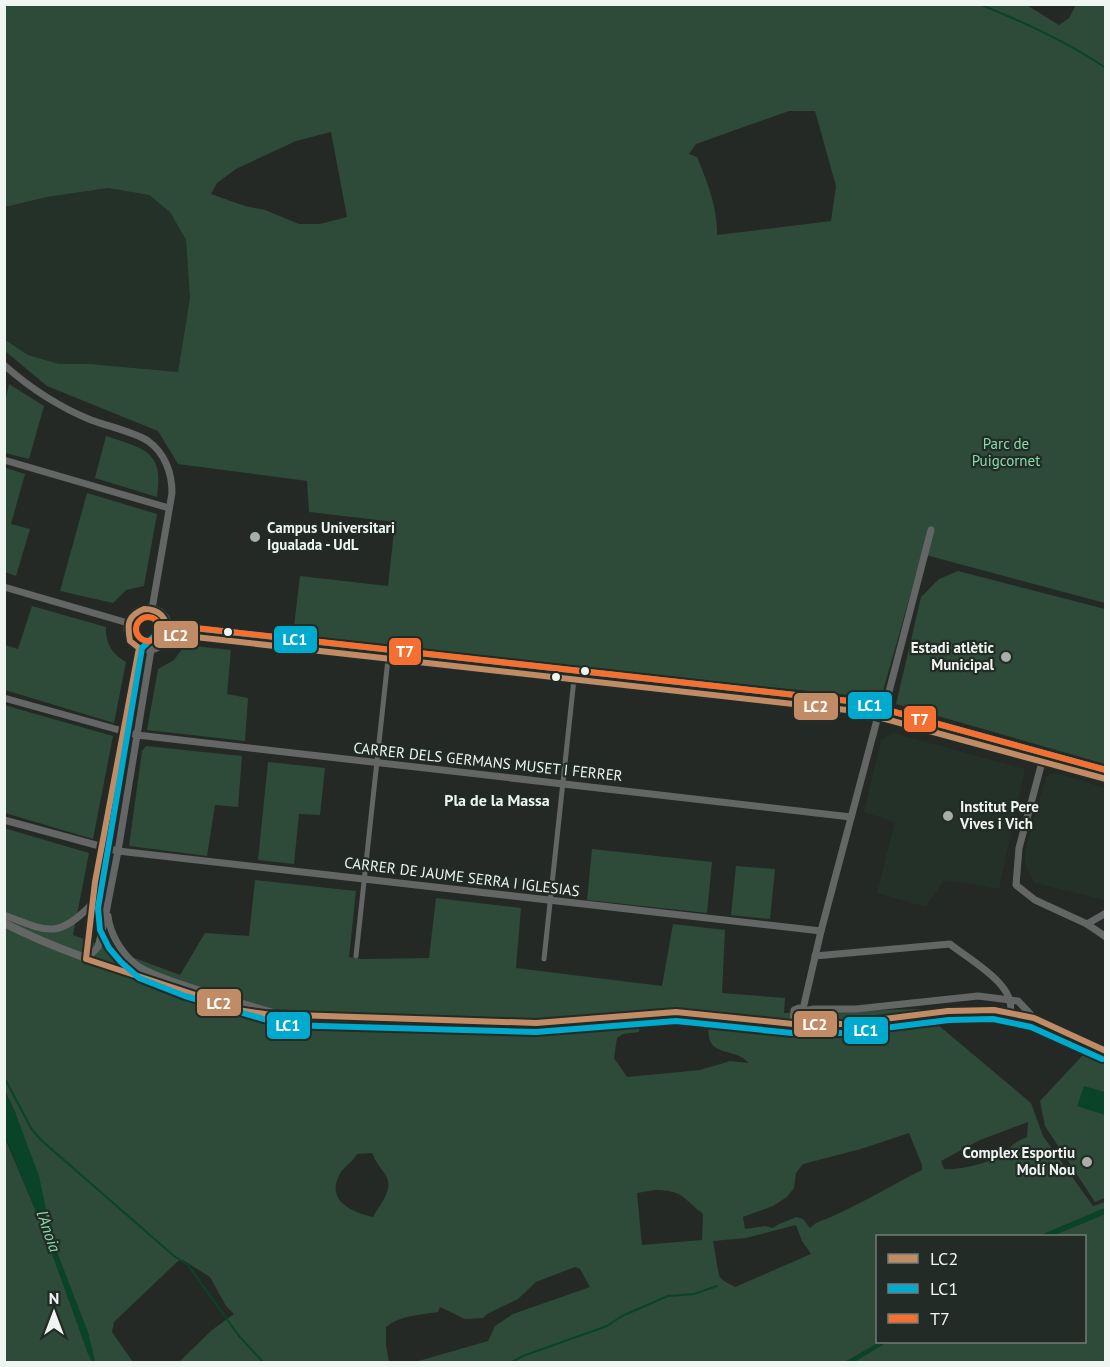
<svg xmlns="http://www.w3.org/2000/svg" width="1110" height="1367" viewBox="0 0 1110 1367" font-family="'PT Sans',sans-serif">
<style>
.built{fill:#233129}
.green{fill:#2e4a38;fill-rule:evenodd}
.water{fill:#094428}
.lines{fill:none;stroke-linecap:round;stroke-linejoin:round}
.stream{stroke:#094428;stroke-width:2}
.pedestrian{stroke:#646665;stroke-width:5}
.minor{stroke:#646665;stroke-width:7}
.tertiary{stroke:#646665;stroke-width:8}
.bus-1-casing{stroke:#222b25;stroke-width:10}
.bus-2-casing{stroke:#222b25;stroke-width:10}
.bus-3-casing{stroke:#222b25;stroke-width:10}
.bus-1{stroke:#c18c65;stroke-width:6}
.bus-2{stroke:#00a9ce;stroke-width:6}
.bus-3{stroke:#f46f30;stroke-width:6}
.poi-dot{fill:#a8aeaa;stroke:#222b25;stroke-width:2}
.bus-dot{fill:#eff5f1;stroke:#222b25;stroke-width:2}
.labels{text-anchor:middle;stroke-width:4.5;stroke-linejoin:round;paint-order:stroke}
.park-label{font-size:15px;fill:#88dda8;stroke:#222b25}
.poi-label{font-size:15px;font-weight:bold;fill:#eff5f1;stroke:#222b25;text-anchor:start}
.street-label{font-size:15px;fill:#eff5f1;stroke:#222b25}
.neighbourhood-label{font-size:16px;font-weight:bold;fill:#eff5f1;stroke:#222b25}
.water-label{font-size:16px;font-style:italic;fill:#85daa5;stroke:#222b25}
.line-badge{stroke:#222b25;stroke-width:2}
.badge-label{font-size:16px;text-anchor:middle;font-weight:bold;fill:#fff}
</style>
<rect width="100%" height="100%" fill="#242926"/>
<!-- built -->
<g class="built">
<polygon points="108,188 149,195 170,212 186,240 190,298 178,372 90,364 59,364 28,355 5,339 4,207 47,197"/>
<polygon points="893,733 1025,769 999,889 944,880 926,907 877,893 895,822 864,812 881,740"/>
<polygon points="1054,772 1105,788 1105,900 1035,883 1025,864 1025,850 1046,777"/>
</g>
<!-- green -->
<g class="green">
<path d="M1025,4L1059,25L1069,18L1076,5H1105V603L922,554L881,698L582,669L293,634L300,576L388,586L395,522L309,512L307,481L178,464L158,431L47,386L5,351L4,339L28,355L59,364H90L178,372L190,298L186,240L170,212L149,195L108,188L47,197L5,207V5ZM789,111H815L836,186L831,221L717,235C718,209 707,181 697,157L689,154L696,144ZM331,132L347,217L320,224H299L265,210L245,206L211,194L217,183L236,169L296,141Z"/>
<polygon points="9,384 44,406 29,459 5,453 5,402"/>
<path d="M106,436C143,448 165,451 157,497L95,478Z"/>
<polygon points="6,468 25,474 11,524 30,529 16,576 5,572 4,475"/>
<polygon points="87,493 157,514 144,586 126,590 113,603 60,591"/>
<polygon points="958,571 1105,609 1105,764 896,704 921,597 939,579"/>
<path d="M32,606L106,627C105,643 112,654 126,662L114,723L5,690V645L18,649Z"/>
<polygon points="185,645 231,650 227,694 248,698 245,741 147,730 158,669 174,660"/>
<polygon points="4,705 113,736 93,839 5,813"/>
<polygon points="146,746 242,756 238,807 215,805 207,856 129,846 142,751"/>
<polygon points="268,762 325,768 320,815 299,814 294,864 258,860"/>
<path d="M4,828L89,853L73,935L180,975L205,933L249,936L255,880L356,891L349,957L362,959L429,958L436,898L521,908L516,968L662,986L673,924L725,930L722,993L785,998L784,1013L919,1009L1031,1103L1043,1136L1093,1206L1105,1202V1208L1039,1236H878V1342H880L845,1362H415L488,1341L495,1326L513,1314L590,1287L580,1269L575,1267L536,1282L518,1299L487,1314L483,1318L465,1319L440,1307L438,1312C419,1315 401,1315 386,1327V1345L389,1362H179L212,1330L234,1314L226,1306L210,1277L183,1260L178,1261L114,1322L112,1332L133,1362H95L88,1333L53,1242L15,1112L5,1091ZM660,1021L709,1023C704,1060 732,1045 749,1063L730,1061L700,1070L627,1077L614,1058L617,1038L623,1034L639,1032L640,1023ZM1028,1122L1027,1137C1015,1141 1009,1149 999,1156C989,1163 956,1171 944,1169L941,1161L980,1140ZM909,1133L922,1165V1170C886,1188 853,1209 816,1223L810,1228L803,1219L796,1217C788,1221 781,1222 773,1228L765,1226L745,1229L743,1217L773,1206L787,1197L794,1188L796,1173L803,1164L861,1149ZM372,1153C375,1161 380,1167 385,1174C395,1190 380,1203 373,1217C351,1212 324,1200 341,1172C345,1166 353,1161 357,1154ZM655,1190C682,1190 683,1198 703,1214L702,1240L642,1245L637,1193ZM796,1225L802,1241L811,1254L735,1287L724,1281L719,1276L713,1241L746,1238Z"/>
<polygon points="592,849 712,862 707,913 587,900"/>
<polygon points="736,866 775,869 770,919 731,915"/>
<polygon points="1083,1055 1105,1063 1105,1198 1095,1202 1045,1126 1040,1101"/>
<polygon points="4,1136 41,1223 92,1362 5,1362"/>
<polygon points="1105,1214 1105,1362 854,1362 887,1342 1084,1342 1084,1236 1052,1236"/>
</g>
<!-- water -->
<g class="water">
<polygon points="1084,1086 1105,1092 1105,1115 1077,1106"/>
<polygon points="4,1091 15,1112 39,1176 53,1242 88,1333 95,1362 92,1362 88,1354 41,1223 5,1136"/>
<polygon points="1105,1208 1105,1214 1052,1236 1039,1236"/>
<polygon points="880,1342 887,1342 854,1362 845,1362"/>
</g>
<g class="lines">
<!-- stream -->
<g class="stream">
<path d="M979,4C1023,22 1066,41 1106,68"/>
<polyline points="4,1077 31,1128 41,1140 174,1256 188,1265 239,1336 263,1362"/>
<polyline points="512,1362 523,1356 607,1326 622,1316 668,1296 694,1294 717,1286"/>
</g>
<!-- pedestrian -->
<g class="pedestrian">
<polyline points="356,956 388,659"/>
<polyline points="544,959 574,679"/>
</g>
<!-- minor -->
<g class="minor">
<path d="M4,365C30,388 59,407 91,420C107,426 134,432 148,441C165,453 172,473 172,493L152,609"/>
<polyline points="4,460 169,508"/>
<polyline points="4,587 128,623"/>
<circle cx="148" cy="629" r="21"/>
<polyline points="168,634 856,711 1106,779"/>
<polyline points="4,698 137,735 851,817"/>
<polyline points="1042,762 1019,848 1016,885 1035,900 1087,924 1106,937"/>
<polyline points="4,820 118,851 821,931"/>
<path d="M4,915C46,931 57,940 91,905"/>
<path d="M108,916C110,934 121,952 135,964C145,972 157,975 169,980C203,992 237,1002 272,1012"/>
<polyline points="1087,924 1106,913"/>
<path d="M815,956L950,944C968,959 1017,985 1010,1012"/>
<polyline points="86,959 98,947 104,923 118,851 151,650"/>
<path d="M86,959C88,918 96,877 103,837C114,774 126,711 139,648"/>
<polyline points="803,1009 821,931 878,716 885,707 931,530"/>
<polyline points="808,1013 809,1010 814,1009 856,1009 978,996 1018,1001 1034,1018"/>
<polyline points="793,1024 794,1010 799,1008 808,1013 809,1024"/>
</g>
<!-- tertiary -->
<path class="tertiary" d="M4,923C82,963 163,981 244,1011L265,1014L491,1023H536L676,1012L793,1024H844L948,1011L994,1010L1034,1018L1106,1051"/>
<defs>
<path id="bus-1" d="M1106,779L856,711L168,634C167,619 161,609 144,609C127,616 127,624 130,641L139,648L95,882L86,959L244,1011L265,1014L536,1023L676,1012L793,1024H844L948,1011L994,1010L1034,1018L1106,1051"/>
<polyline id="bus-2" points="1102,1059 1031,1027 993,1019 949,1020 844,1033 792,1033 676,1021 536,1032 284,1025 185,996 139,978 121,962 109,948 100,930 98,908 142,648 166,625 858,702 1106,770"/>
<g id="bus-3">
<circle cx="148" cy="629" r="12"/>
<polyline points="169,625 858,702 1106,770"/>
</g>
</defs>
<!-- bus-1 casing -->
<use href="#bus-1" class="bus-1-casing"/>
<!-- bus-2 casing -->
<use href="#bus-2" class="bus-2-casing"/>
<!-- bus-3 casing -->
<use href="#bus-3" class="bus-3-casing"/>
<!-- bus-1 -->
<use href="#bus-1" class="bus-1"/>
<!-- bus-2 -->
<use href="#bus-2" class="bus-2"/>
<!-- bus-3 -->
<use href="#bus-3" class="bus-3"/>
</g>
<!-- markers -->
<g class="poi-dot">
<circle cx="255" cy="537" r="6"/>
<circle cx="1006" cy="657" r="6"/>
<circle cx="948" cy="816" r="6"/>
<circle cx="1087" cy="1162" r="6"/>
</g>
<g class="bus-dot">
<circle cx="228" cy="632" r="5"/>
<circle cx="585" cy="671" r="5"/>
<circle cx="556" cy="677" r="5"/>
</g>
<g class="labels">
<!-- park labels -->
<g class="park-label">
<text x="1006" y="449">Parc de<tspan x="1006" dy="17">Puigcornet</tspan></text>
</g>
<!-- poi labels -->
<g class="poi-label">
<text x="267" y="533">Campus Universitari<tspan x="267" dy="17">Igualada - UdL</tspan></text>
<text x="994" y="653" text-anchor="end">Estadi atlètic<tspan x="994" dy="17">Municipal</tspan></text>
<text x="960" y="812">Institut Pere<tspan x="960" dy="17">Vives i Vich</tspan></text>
<text x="1075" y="1158" text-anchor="end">Complex Esportiu<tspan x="1075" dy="17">Molí Nou</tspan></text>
</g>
<!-- street labels -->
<g class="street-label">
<text transform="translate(488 762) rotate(6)" y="5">CARRER DELS GERMANS MUSET I FERRER</text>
<text transform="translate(462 877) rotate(7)" y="5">CARRER DE JAUME SERRA I IGLESIAS</text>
</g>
<!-- neighbourhood labels -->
<g class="neighbourhood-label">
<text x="497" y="806">Pla de la Massa</text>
</g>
<!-- water labels -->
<g class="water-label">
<text transform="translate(49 1231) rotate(71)" y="6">l'Anoia</text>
</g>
</g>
<g class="line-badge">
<rect x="153" y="620" width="46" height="29" rx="6" fill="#c18c65"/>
<rect x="273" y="625" width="45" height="29" rx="6" fill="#00a9ce"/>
<rect x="388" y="637" width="34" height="29" rx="6" fill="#f46f30"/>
<rect x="847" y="691" width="46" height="29" rx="6" fill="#00a9ce"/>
<rect x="793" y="692" width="46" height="29" rx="6" fill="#c18c65"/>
<rect x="903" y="705" width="34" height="28" rx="6" fill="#f46f30"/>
<rect x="196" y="988" width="46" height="29" rx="6" fill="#c18c65"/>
<rect x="793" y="1010" width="45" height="28" rx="6" fill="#c18c65"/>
<rect x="266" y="1011" width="45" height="29" rx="6" fill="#00a9ce"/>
<rect x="843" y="1016" width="46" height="29" rx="6" fill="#00a9ce"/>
</g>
<g class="badge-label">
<text x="176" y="641">LC2</text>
<text x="295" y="645">LC1</text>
<text x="405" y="657">T7</text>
<text x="870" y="711">LC1</text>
<text x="816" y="712">LC2</text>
<text x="920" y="725">T7</text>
<text x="219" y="1009">LC2</text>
<text x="815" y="1030">LC2</text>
<text x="288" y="1031">LC1</text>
<text x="866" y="1036">LC1</text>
</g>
<!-- border -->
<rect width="1110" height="1367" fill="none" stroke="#eff5f1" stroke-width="12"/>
<!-- legend -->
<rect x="876" y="1235" width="210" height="108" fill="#222b25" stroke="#747c77" stroke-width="1.5"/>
<rect x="888" y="1254" width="30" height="9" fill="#c18c65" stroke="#747c77" stroke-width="1.5"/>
<text x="930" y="1265" font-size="18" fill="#eff5f1">LC2</text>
<rect x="888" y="1284" width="30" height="9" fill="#00a9ce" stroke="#747c77" stroke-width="1.5"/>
<text x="930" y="1295" font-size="18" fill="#eff5f1">LC1</text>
<rect x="888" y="1314" width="30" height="9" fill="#f46f30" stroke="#747c77" stroke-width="1.5"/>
<text x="930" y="1325" font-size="18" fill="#eff5f1">T7</text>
<!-- north arrow -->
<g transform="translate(54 1313)" stroke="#222b25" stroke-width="4.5" paint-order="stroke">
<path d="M0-4.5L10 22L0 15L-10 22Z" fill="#eff5f1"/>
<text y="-9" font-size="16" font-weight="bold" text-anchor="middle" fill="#eff5f1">N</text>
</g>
</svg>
